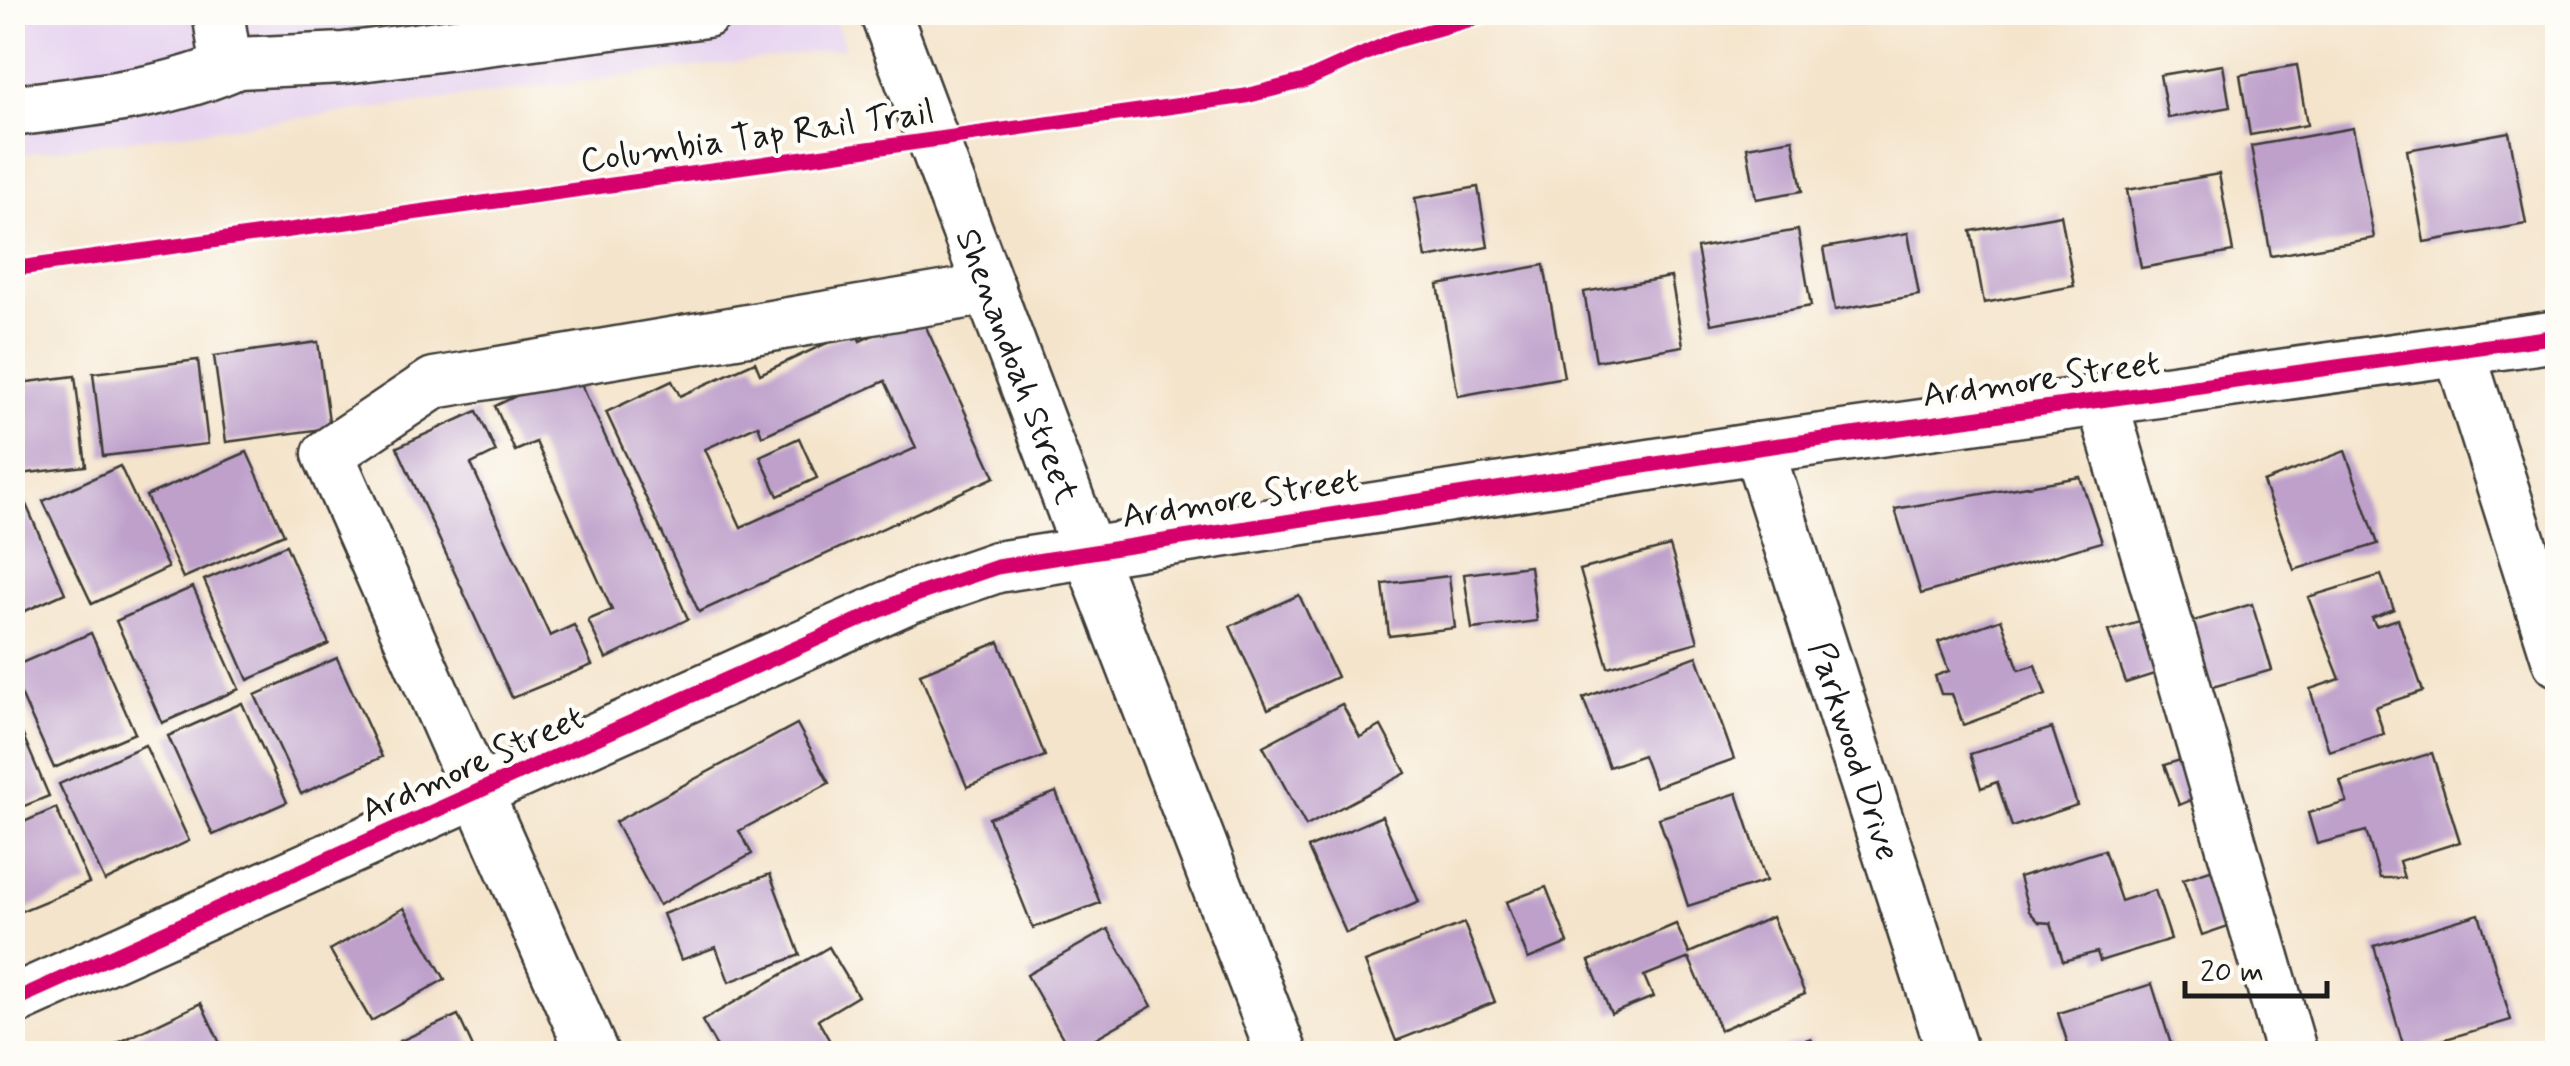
<svg xmlns="http://www.w3.org/2000/svg" width="2570" height="1066" viewBox="0 0 2570 1066" font-family="Mynerve,sans-serif">
<style>
.built{fill:#e6d2f0}
.building{fill:#bea0cb;fill-rule:evenodd}
.lines{fill:none;stroke-linecap:round;stroke-linejoin:round}
.minor-casing{stroke:#3c3a36;stroke-width:55}
.minor{stroke:#fff;stroke-width:50}
.cycleway-casing{stroke:#fdfcf7;stroke-width:21}
.cycleway{stroke:#d6006c;stroke-width:15}
.labels{text-anchor:middle;stroke-width:9;stroke-linejoin:round;paint-order:stroke}
.street-label{font-size:35px;fill:#1c1c1c;stroke:#fdfcf7}
</style>
<rect width="100%" height="100%" fill="#fdfcf7"/>
<filter id="ink" filterUnits="userSpaceOnUse"><feTurbulence type="fractalNoise" baseFrequency=".01" numOctaves="2"/><feDisplacementMap in="SourceGraphic" scale="20" xChannelSelector="R" yChannelSelector="G"/><feConvolveMatrix kernelMatrix="1 2 1 2 8 2 1 2 1" color-interpolation-filters="sRGB"/></filter>
<filter id="wash" filterUnits="userSpaceOnUse"><feTurbulence type="fractalNoise" baseFrequency=".0048" numOctaves="4" result="noise"/><feDisplacementMap in="SourceGraphic" scale="40" xChannelSelector="R" yChannelSelector="G"/><feGaussianBlur stdDeviation="2.25" result="paint"/><feColorMatrix in="noise" values="0 0 0 0 0 0 0 0 0 0 0 0 0 0 0 0 0 1.4 0 .05"/><feComposite in="paint" operator="in"/></filter>
<g filter="url(#wash)">
<rect width="100%" height="100%" fill="#f4e4cb"/>
<!-- built -->
<polygon class="built" points="832,12 845,48 13,155 12,13"/>
<g id="blocks">
<!-- building -->
<g class="building">
<polygon points="2223,65 2230,107 2168,118 2160,75"/>
<polygon points="2297,65 2307,125 2250,135 2240,75"/>
<polygon points="2353,128 2374,238 2271,256 2251,146"/>
<polygon points="2509,132 2526,224 2424,242 2407,150"/>
<polygon points="1793,139 1802,191 1756,199 1747,147"/>
<polygon points="2219,174 2233,252 2141,268 2127,190"/>
<polygon points="1478,187 1488,247 1426,258 1415,198"/>
<polygon points="2061,215 2074,286 1984,303 1971,231"/>
<polygon points="1798,230 1811,306 1711,324 1697,248"/>
<polygon points="1908,233 1919,295 1835,310 1824,248"/>
<polygon points="1544,265 1564,377 1458,396 1438,285"/>
<polygon points="1671,277 1683,346 1596,361 1584,292"/>
<path d="M920,314L995,477L699,612L606,412L672,381L680,396L755,362L760,374L855,330L860,341ZM885,381L916,448L741,527L705,449L758,425L762,436Z"/>
<polygon points="318,342 330,428 226,442 214,356"/>
<polygon points="198,360 208,444 103,456 93,373"/>
<polygon points="574,368 688,619 606,659 588,620 612,610 536,442 515,451 495,406"/>
<polygon points="75,376 86,466 12,475 12,384"/>
<polygon points="477,411 496,452 471,464 550,636 574,625 592,665 512,698 397,447"/>
<polygon points="799,438 817,478 778,496 760,456"/>
<polygon points="2345,451 2378,544 2294,570 2263,482"/>
<polygon points="247,452 284,534 183,578 146,496"/>
<polygon points="120,466 168,568 92,604 43,501"/>
<polygon points="2080,477 2102,542 1921,594 1895,509"/>
<polygon points="21,493 65,593 12,617 12,497"/>
<polygon points="286,545 329,644 248,680 204,580"/>
<polygon points="1670,546 1698,642 1608,667 1580,570"/>
<polygon points="1530,566 1537,621 1472,629 1464,574"/>
<polygon points="2381,575 2394,609 2372,618 2376,626 2398,619 2423,691 2375,707 2384,734 2329,751 2310,689 2340,679 2308,597"/>
<polygon points="1449,576 1455,628 1389,636 1383,584"/>
<polygon points="193,587 239,689 162,723 116,621"/>
<polygon points="1299,595 1337,677 1268,709 1230,626"/>
<polygon points="2252,604 2272,670 2209,688 2190,622"/>
<polygon points="2001,619 2019,670 2035,665 2046,695 1963,725 1952,694 1941,694 1935,676 1949,671 1938,642"/>
<polygon points="2150,619 2167,670 2126,683 2108,631"/>
<polygon points="91,633 135,733 54,768 12,674 12,667"/>
<polygon points="999,642 1045,756 967,787 920,674"/>
<polygon points="1697,656 1734,759 1655,787 1643,755 1609,767 1583,698"/>
<polygon points="337,658 382,757 301,794 255,695"/>
<polygon points="242,703 287,802 213,835 168,736"/>
<polygon points="1342,704 1360,737 1381,726 1406,773 1306,826 1263,746"/>
<polygon points="12,710 49,796 12,811"/>
<polygon points="797,724 829,783 739,831 752,854 659,905 615,822"/>
<polygon points="2052,728 2077,805 2012,827 1997,782 1981,788 1970,754"/>
<polygon points="145,745 189,841 105,881 59,784"/>
<polygon points="2432,753 2460,842 2399,861 2404,878 2380,878 2366,831 2317,844 2308,813 2347,802 2340,781"/>
<polygon points="2190,757 2203,795 2179,805 2164,765"/>
<polygon points="1056,792 1100,903 1033,928 989,818"/>
<polygon points="1737,793 1766,881 1688,906 1659,818"/>
<polygon points="56,808 89,883 12,915 12,827"/>
<polygon points="1382,816 1419,902 1346,933 1308,848"/>
<polygon points="2104,850 2121,901 2155,890 2171,939 2100,961 2097,952 2063,961 2051,923 2039,922 2029,911 2019,877"/>
<polygon points="2225,865 2243,921 2202,935 2183,879"/>
<polygon points="770,874 800,955 729,982 716,947 681,960 663,914"/>
<polygon points="1546,887 1568,943 1528,959 1506,902"/>
<polygon points="404,908 445,979 371,1021 330,950"/>
<polygon points="2479,914 2511,1020 2405,1051 2374,946"/>
<polygon points="1772,917 1805,994 1720,1030 1689,958 1644,976 1653,997 1611,1014 1589,961 1676,924 1689,953"/>
<polygon points="1464,923 1495,1002 1396,1041 1365,962"/>
<polygon points="1108,929 1152,1006 1071,1052 1027,975"/>
<polygon points="829,947 858,996 818,1020 836,1052 721,1054 702,1021"/>
<polygon points="2152,984 2174,1054 2071,1054 2058,1013"/>
<polygon points="201,1003 225,1054 95,1054"/>
<polygon points="458,1015 476,1054 406,1054 400,1041"/>
<polygon points="1811,1038 1817,1054 1768,1054 1768,1053"/>
<polygon points="1470,1045 1475,1054 1453,1054"/>
</g>
</g>
</g>
<g filter="url(#ink)">
<use href="#blocks" fill-opacity="0" stroke="#3c3a36" stroke-width="2.5"/>
<g class="lines">
<defs>
<g id="minor">
<polyline points="218,12 224,50 237,63 344,58 706,12"/>
<path id="s1" d="M885,12L1088,551L1282,1054"/>
<path d="M12,111C88,101 167,95 237,63"/>
<polyline points="2459,350 2558,661"/>
<polyline points="2102,400 2292,1054"/>
<path id="s2" d="M1758,448L1953,1054"/>
<polyline points="12,1001 910,597 997,567 1758,448 2558,336"/>
<polyline points="593,1054 328,454 434,383 990,289"/>
</g>
</defs>
<!-- minor casing -->
<use href="#minor" class="minor-casing"/>
<!-- minor -->
<use href="#minor" class="minor"/>
<defs>
<g id="cycleway">
<polyline points="12,269 1246,96 1304,81 1393,41 1497,12"/>
<polyline points="12,1001 910,597 997,567 1758,448 2558,336"/>
</g>
</defs>
<!-- cycleway casing -->
<use href="#cycleway" class="cycleway-casing"/>
<!-- cycleway -->
<use href="#cycleway" class="cycleway"/>
</g>
</g>
<g class="labels">
<!-- street labels -->
<g class="street-label">
<text transform="translate(757 135) rotate(-8)" y="12">Columbia Tap Rail Trail</text>
<text dy="12" stroke="none"><textPath href="#s1" startOffset="378">Shenandoah Street</textPath></text>
<text transform="translate(2041 378) rotate(-8)" y="12">Ardmore Street</text>
<text transform="translate(1240 497) rotate(-9)" y="12">Ardmore Street</text>
<text dy="12" stroke="none"><textPath href="#s2" startOffset="318">Parkwood Drive</textPath></text>
<text transform="translate(472 763) rotate(-24)" y="12">Ardmore Street</text>
</g>
</g>
<!-- margin -->
<rect width="2570" height="1066" fill="none" stroke="#fdfcf7" stroke-width="50"/>
<!-- scale -->
<path d="M2185 981v15h142v-15" fill="none" stroke="#1c1c1c" stroke-width="5"/>
<text x="2200" y="981" font-size="30" fill="#1c1c1c" stroke="#fdfcf7" stroke-width="8" paint-order="stroke">20 m</text>
</svg>
